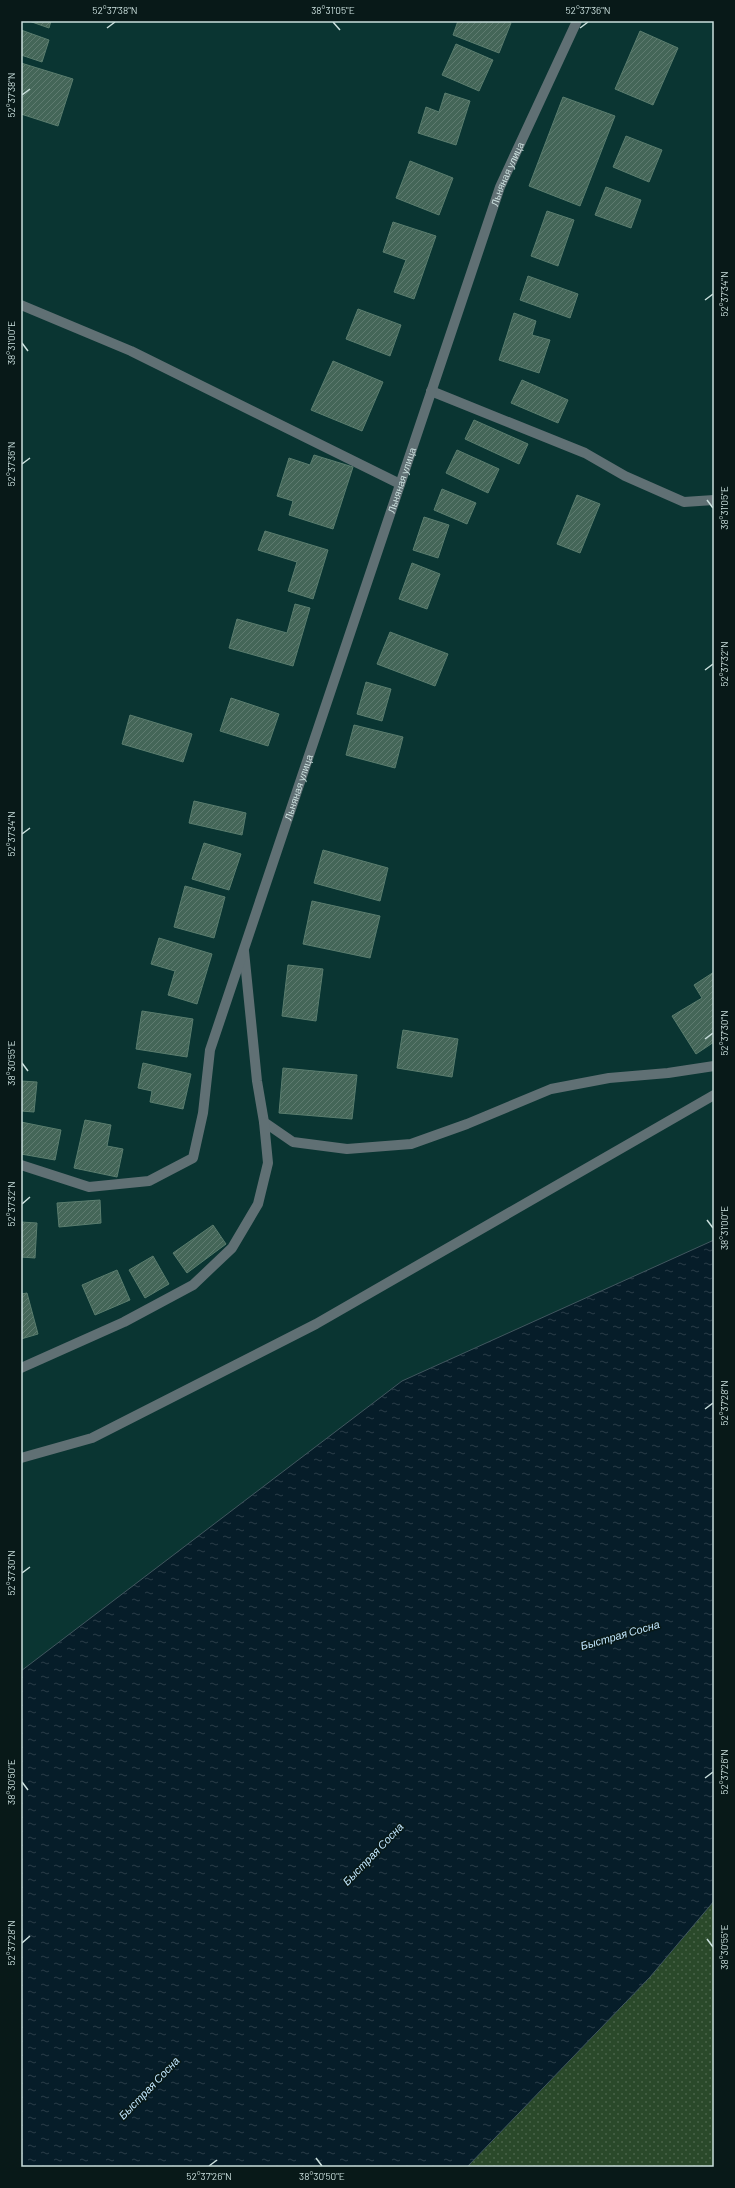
<svg xmlns="http://www.w3.org/2000/svg" width="735" height="2188" viewBox="0 0 735 2188" font-family="Barlow,sans-serif">
<style>
.grass{fill:url(#grass-dots)}
.water{fill:url(#water-ripples);stroke:#41575f}
.building{fill:url(#building-hatch);stroke:#5a7d6e}
.lines{fill:none;stroke-linecap:round;stroke-linejoin:round}
.minor{stroke:#607074;stroke-width:10}
.ticks{fill:none;stroke:#cadfdd;stroke-width:1.5}
.labels{text-anchor:middle;stroke-width:3;stroke-linejoin:round;paint-order:stroke}
.street-label{font-size:10px;fill:#cadfdd;stroke:#081918}
.water-label{font-size:11px;font-style:italic;fill:#c0e5fc;stroke:#081918}
.neatline{fill:none;stroke:#cadfdd;stroke-width:1.5}
.ticks-label{font-size:10px;text-anchor:middle;fill:#cadfdd}
</style>
<defs>
<pattern id="grass-dots" width="8" height="8" patternUnits="userSpaceOnUse"><rect width="8" height="8" fill="#2a492a"/><path d="M2 2h.1M6 6h.1" fill="none" stroke="#486348" stroke-width="1.8" stroke-linecap="round"/></pattern>
<pattern id="water-ripples" width="26" height="14" patternUnits="userSpaceOnUse"><rect width="26" height="14" fill="#061d29"/><path d="M2 4q2-2 4 0t4 0M15 11q2-2 4 0t4 0" fill="none" stroke="#293d48"/></pattern>
<pattern id="building-hatch" width="6" height="6" patternUnits="userSpaceOnUse"><rect width="6" height="6" fill="#446658"/><path d="M-1 1l2-2M0 6l6-6M5 7l2-2" fill="none" stroke="#5e7b70"/></pattern>
</defs>
<rect width="100%" height="100%" fill="#0a3532"/>
<!-- grass -->
<polygon class="grass" points="714,1901 714,2167 467,2167 650,1977"/>
<!-- water -->
<polygon class="water" points="714,1240 714,1901 650,1977 467,2167 21,2167 21,1671 402,1381"/>
<!-- building -->
<g class="building">
<polygon points="29,21 51,21 49,28"/>
<polygon points="458,21 506,21 511,23 499,53 453,35"/>
<polygon points="21,30 49,40 42,62 21,55"/>
<polygon points="640,31 678,48 653,105 615,89"/>
<polygon points="456,44 493,60 479,91 442,75"/>
<polygon points="21,63 73,79 58,126 21,114"/>
<polygon points="445,93 470,101 456,145 418,133 426,107 439,112"/>
<polygon points="563,97 615,116 580,206 529,186"/>
<polygon points="626,136 662,150 649,182 613,167"/>
<polygon points="410,161 453,178 439,215 396,198"/>
<polygon points="606,187 641,200 631,228 595,215"/>
<polygon points="547,211 574,220 558,266 531,256"/>
<polygon points="393,222 436,236 414,299 394,292 406,260 383,252"/>
<polygon points="528,276 578,294 570,318 520,300"/>
<polygon points="358,309 401,325 390,356 346,339"/>
<polygon points="514,313 536,321 532,335 550,340 539,373 499,360"/>
<polygon points="333,361 383,382 362,431 311,410"/>
<polygon points="522,380 568,400 558,423 511,403"/>
<polygon points="474,420 528,444 519,464 465,439"/>
<polygon points="457,450 499,469 488,493 446,473"/>
<polygon points="314,455 353,467 333,529 289,515 293,501 277,496 289,458 310,465"/>
<polygon points="442,489 476,503 467,524 434,510"/>
<polygon points="577,495 600,504 580,553 557,544"/>
<polygon points="424,517 449,525 438,558 413,550"/>
<polygon points="265,531 328,550 313,599 288,591 297,562 258,550"/>
<polygon points="412,563 440,574 427,609 399,599"/>
<polygon points="295,604 310,608 293,666 229,648 237,619 287,633"/>
<polygon points="390,632 448,654 435,686 377,664"/>
<polygon points="366,682 391,689 382,721 357,714"/>
<polygon points="231,698 279,714 268,746 220,731"/>
<polygon points="130,715 192,734 183,762 122,744"/>
<polygon points="354,725 403,737 395,768 346,755"/>
<polygon points="194,801 246,813 242,835 189,823"/>
<polygon points="204,843 241,854 229,890 192,879"/>
<polygon points="323,850 388,868 380,901 314,883"/>
<polygon points="185,886 225,897 214,938 174,927"/>
<polygon points="312,901 380,916 370,958 303,944"/>
<polygon points="159,938 212,954 197,1004 168,995 175,971 151,964"/>
<polygon points="288,965 323,969 316,1021 282,1016"/>
<polygon points="714,972 714,1042 696,1054 672,1016 702,998 694,985"/>
<polygon points="142,1011 193,1019 187,1057 136,1049"/>
<polygon points="403,1030 458,1039 452,1077 397,1068"/>
<polygon points="143,1063 191,1074 183,1109 150,1102 152,1091 138,1088"/>
<polygon points="283,1068 357,1075 352,1119 279,1113"/>
<polygon points="21,1081 37,1082 34,1112 21,1111"/>
<polygon points="85,1120 111,1125 107,1146 123,1149 117,1177 74,1168"/>
<polygon points="21,1122 61,1130 55,1160 21,1154"/>
<polygon points="100,1200 101,1223 59,1227 57,1203"/>
<polygon points="21,1222 37,1223 35,1258 21,1257"/>
<polygon points="213,1225 226,1244 187,1273 173,1253"/>
<polygon points="153,1256 169,1284 145,1298 129,1270"/>
<polygon points="117,1270 130,1300 95,1315 82,1285"/>
<polygon points="27,1293 38,1334 21,1339 21,1294"/>
</g>
<g class="lines">
<!-- minor -->
<g class="minor">
<polyline points="21,305 131,351 400,484"/>
<polyline points="431,391 585,453 625,476 684,502 714,500"/>
<polyline points="244,951 257,1081 264,1122 293,1142 347,1149 411,1144 467,1124 551,1089 609,1078 668,1073 714,1066"/>
<path id="s1" d="M21,1165L89,1187L149,1181L193,1158L203,1113L210,1050L500,187L577,21"/>
<polyline points="21,1368 124,1322 193,1285 232,1248 258,1204 268,1163 264,1122"/>
<polyline points="21,1458 92,1438 316,1324 714,1095"/>
</g>
</g>
<!-- ticks -->
<path class="ticks" d="M333,22L340,30M107,28L115,22M580,28L588,22M22,95L30,89M705,300L713,294M22,343L28,351M22,464L30,458M707,500L713,508M705,670L713,664M22,834L30,828M705,1039L713,1033M22,1063L28,1071M22,1204L30,1197M707,1220L713,1228M705,1409L713,1403M22,1573L30,1567M705,1778L713,1772M22,1782L28,1790M707,1939L713,1947M22,1943L30,1936M316,2158L322,2166M209,2166L217,2160"/>
<g class="labels">
<!-- street labels -->
<g class="street-label">
<text dy="4" stroke="none"><textPath href="#s1" startOffset="1216">Льняная улица</textPath></text>
<text dy="4" stroke="none"><textPath href="#s1" startOffset="892">Льняная улица</textPath></text>
<text dy="4" stroke="none"><textPath href="#s1" startOffset="568">Льняная улица</textPath></text>
</g>
<!-- water labels -->
<g class="water-label">
<text transform="translate(620 1635) rotate(-16)" y="4">Быстрая Сосна</text>
<text transform="translate(373 1854) rotate(-46)" y="4">Быстрая Сосна</text>
<text transform="translate(149 2088) rotate(-46)" y="4">Быстрая Сосна</text>
</g>
</g>
<!-- border -->
<rect width="735" height="2188" fill="none" stroke="#081918" stroke-width="44"/>
<rect x="22" y="22" width="691" height="2144" class="neatline"/>
<g class="ticks-label">
<text x="115" y="14">52°37'38"N</text>
<text x="333" y="14">38°31'05"E</text>
<text x="588" y="14">52°37'36"N</text>
<text transform="translate(11 95) rotate(-90)" y="4">52°37'38"N</text>
<text transform="translate(724 294) rotate(-90)" y="4">52°37'34"N</text>
<text transform="translate(11 343) rotate(-90)" y="4">38°31'00"E</text>
<text transform="translate(11 464) rotate(-90)" y="4">52°37'36"N</text>
<text transform="translate(724 508) rotate(-90)" y="4">38°31'05"E</text>
<text transform="translate(724 664) rotate(-90)" y="4">52°37'32"N</text>
<text transform="translate(11 834) rotate(-90)" y="4">52°37'34"N</text>
<text transform="translate(724 1033) rotate(-90)" y="4">52°37'30"N</text>
<text transform="translate(11 1063) rotate(-90)" y="4">38°30'55"E</text>
<text transform="translate(11 1204) rotate(-90)" y="4">52°37'32"N</text>
<text transform="translate(724 1228) rotate(-90)" y="4">38°31'00"E</text>
<text transform="translate(724 1403) rotate(-90)" y="4">52°37'28"N</text>
<text transform="translate(11 1573) rotate(-90)" y="4">52°37'30"N</text>
<text transform="translate(724 1772) rotate(-90)" y="4">52°37'26"N</text>
<text transform="translate(11 1782) rotate(-90)" y="4">38°30'50"E</text>
<text transform="translate(11 1943) rotate(-90)" y="4">52°37'28"N</text>
<text transform="translate(724 1947) rotate(-90)" y="4">38°30'55"E</text>
<text x="209" y="2180">52°37'26"N</text>
<text x="322" y="2180">38°30'50"E</text>
</g>
</svg>
